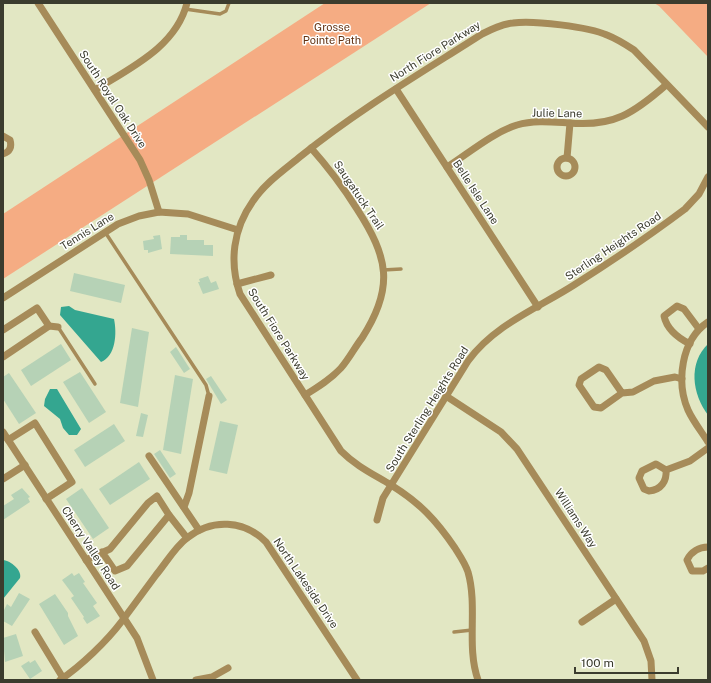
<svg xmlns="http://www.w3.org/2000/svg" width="711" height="683" viewBox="0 0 711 683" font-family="'Public Sans',sans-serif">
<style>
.green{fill:#f5ac83}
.water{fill:#34a690}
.building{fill:#b6d2b6}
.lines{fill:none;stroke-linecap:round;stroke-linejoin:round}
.service{stroke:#a68b59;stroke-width:3.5}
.minor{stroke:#a68b59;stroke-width:7}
.labels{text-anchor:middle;stroke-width:3;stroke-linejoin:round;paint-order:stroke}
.park-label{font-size:11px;fill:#623212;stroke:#fff}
.street-label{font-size:11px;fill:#3b3c2e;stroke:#fff}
</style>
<rect width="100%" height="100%" fill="#e2e7c3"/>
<!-- green -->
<g class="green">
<polygon points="325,3 431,3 3,279 3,214"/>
<polygon points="654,3 708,3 708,57 659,6"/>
</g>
<!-- water -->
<g class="water">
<path d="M69,306L75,310L114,319C117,333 116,356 101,362L60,315L61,307Z"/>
<path d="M708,344V415C692,394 688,363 708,344Z"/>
<polygon points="50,389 57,389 81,429 77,435 69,435 63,428 60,419 44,406 45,399"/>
<path d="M3,560C11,561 22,570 20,578L3,599Z"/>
</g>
<!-- building -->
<g class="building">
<polygon points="160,235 162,249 148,253 148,250 144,250 143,241 154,239 153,236"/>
<polygon points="180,235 187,235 187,240 204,240 204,245 213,245 213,256 170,254 171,237 180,237"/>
<polygon points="74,273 125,285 121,303 70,291"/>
<polygon points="208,276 211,283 216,281 219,289 203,294 198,282 200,282 199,279"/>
<polygon points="132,328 149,332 138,407 120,403"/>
<polygon points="61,344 71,360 31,386 21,370"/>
<polygon points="176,347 190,369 184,373 170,352"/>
<polygon points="80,372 106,412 89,423 63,382"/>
<polygon points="9,373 36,413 19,424 3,399 3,377"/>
<polygon points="175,375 193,379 181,454 163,450"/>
<polygon points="211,376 227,400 221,404 206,379"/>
<polygon points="141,413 148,415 143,437 136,436"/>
<polygon points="220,421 238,425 227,474 209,470"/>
<polygon points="114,424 125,441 85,467 74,450"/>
<polygon points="160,450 176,474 170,478 154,454"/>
<polygon points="139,462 150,479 110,505 99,489"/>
<polygon points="22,488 30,497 28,498 30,502 3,520 3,506 14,499 11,495"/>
<polygon points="82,488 109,528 93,539 66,499"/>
<polygon points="72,573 74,576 79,573 85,582 83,583 97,603 93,606 100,616 87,624 83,618 84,617 71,598 74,596 62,580"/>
<polygon points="19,593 30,599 12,626 3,621 3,612 7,604 11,607"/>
<polygon points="55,594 68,613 68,616 78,636 64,645 39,604"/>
<polygon points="16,634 23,656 5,662 3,638"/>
<polygon points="35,660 42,671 30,679 21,666 29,661 30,663"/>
</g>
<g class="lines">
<!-- service -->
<g class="service">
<polyline points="185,9 220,14 226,11 229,3"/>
<polyline points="105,232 206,385 209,396"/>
<polyline points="383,270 401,269"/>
<polyline points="58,327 95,384"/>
<polyline points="454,632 472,630"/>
</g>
<!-- minor -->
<g class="minor">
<polyline points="38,3 140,160 149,180 159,212"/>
<polyline points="396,89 538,307"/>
<path d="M95,90C130,68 176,47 187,3"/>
<path d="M3,136L10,140C12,147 10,152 3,154"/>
<polyline points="567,158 570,123"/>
<circle cx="566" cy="167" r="9"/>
<path d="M447,167C469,153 492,133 517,125C534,120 552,122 569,123C614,127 634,113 666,85"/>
<polyline points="237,284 271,275"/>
<polyline points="3,298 118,224 139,216 159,212 188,214 238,230"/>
<path d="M708,322C681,340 676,382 688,410C693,421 701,431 708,442"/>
<polyline points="49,326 58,327"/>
<polyline points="3,330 37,308 49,326 3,357"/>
<path d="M690,344C678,338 667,330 664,316L677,306L684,309L699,329"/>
<polyline points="622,393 606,370 599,367 581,379 579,385 594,407 601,408 622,393 633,392 654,381 675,377 682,379"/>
<path d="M305,395C318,387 331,379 341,368C349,359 355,347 362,338C395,287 388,257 357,209C343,187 328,167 311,148"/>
<polyline points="446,396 501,432 517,449 644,641 651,661 652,680"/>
<polyline points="3,432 137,638 153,680"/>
<polyline points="8,440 35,423 72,482 46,499"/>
<polyline points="149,456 199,530"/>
<path d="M656,464L666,470C667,481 661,490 649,491L644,489L639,478L642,471Z"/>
<polyline points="666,470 690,461 708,448"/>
<polyline points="3,479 25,465"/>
<polyline points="184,507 189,493 209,396"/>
<polyline points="169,515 187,538"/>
<path d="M377,520L383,498L468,361C494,325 538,308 574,285C612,261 649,236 685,209L699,194L708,177"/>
<path d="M708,547C699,547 691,552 687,560L692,571H703L708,568"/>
<polyline points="86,560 110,549 148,503 157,496 169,515 127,566 115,571 102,552"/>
<polyline points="582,622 616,599"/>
<polyline points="35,632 63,678"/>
<path d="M60,680C81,666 107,641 122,621C133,606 145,590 156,575C166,563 175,547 187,538C212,518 244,520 266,542L357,680"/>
<polyline points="196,680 212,677 228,668"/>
<path d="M478,680C466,646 478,607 468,572C465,563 460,556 455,548C436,520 420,503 391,485C373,474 356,466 341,451L240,294C229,262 233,229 253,201C265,183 284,170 301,156C358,110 421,73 482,34C492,29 502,24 513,23C533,20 589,27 607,35C617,39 625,44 634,50L708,127"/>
</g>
</g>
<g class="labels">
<!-- park labels -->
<g class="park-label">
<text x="332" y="31">Grosse<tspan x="332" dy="13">Pointe Path</tspan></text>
</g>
<!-- street labels -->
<g class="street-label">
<text transform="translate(435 51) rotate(-32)" y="4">North Fiore Parkway</text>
<text transform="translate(113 99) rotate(57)" y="4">South Royal Oak Drive</text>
<text transform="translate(557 113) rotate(1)" y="4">Julie Lane</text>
<text transform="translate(476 192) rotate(57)" y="4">Belle Isle Lane</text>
<text transform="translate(359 195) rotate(56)" y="4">Saugatuck Trail</text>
<text transform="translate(87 231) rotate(-32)" y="4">Tennis Lane</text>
<text transform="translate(613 246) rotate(-34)" y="4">Sterling Heights Road</text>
<text transform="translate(279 334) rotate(58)" y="4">South Fiore Parkway</text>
<text transform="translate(427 409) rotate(-58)" y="4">South Sterling Heights Road</text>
<text transform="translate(576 518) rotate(57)" y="4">Williams Way</text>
<text transform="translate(91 548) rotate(57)" y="4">Cherry Valley Road</text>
<text transform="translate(306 583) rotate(56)" y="4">North Lakeside Drive</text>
</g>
</g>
<!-- border -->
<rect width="711" height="683" fill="none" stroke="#3b3c2e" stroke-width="8"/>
<!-- scale -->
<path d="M575 667v6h103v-6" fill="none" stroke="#3b3c2e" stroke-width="2"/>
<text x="581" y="667" font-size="12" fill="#3b3c2e" stroke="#ffffff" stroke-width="3" paint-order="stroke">100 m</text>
</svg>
